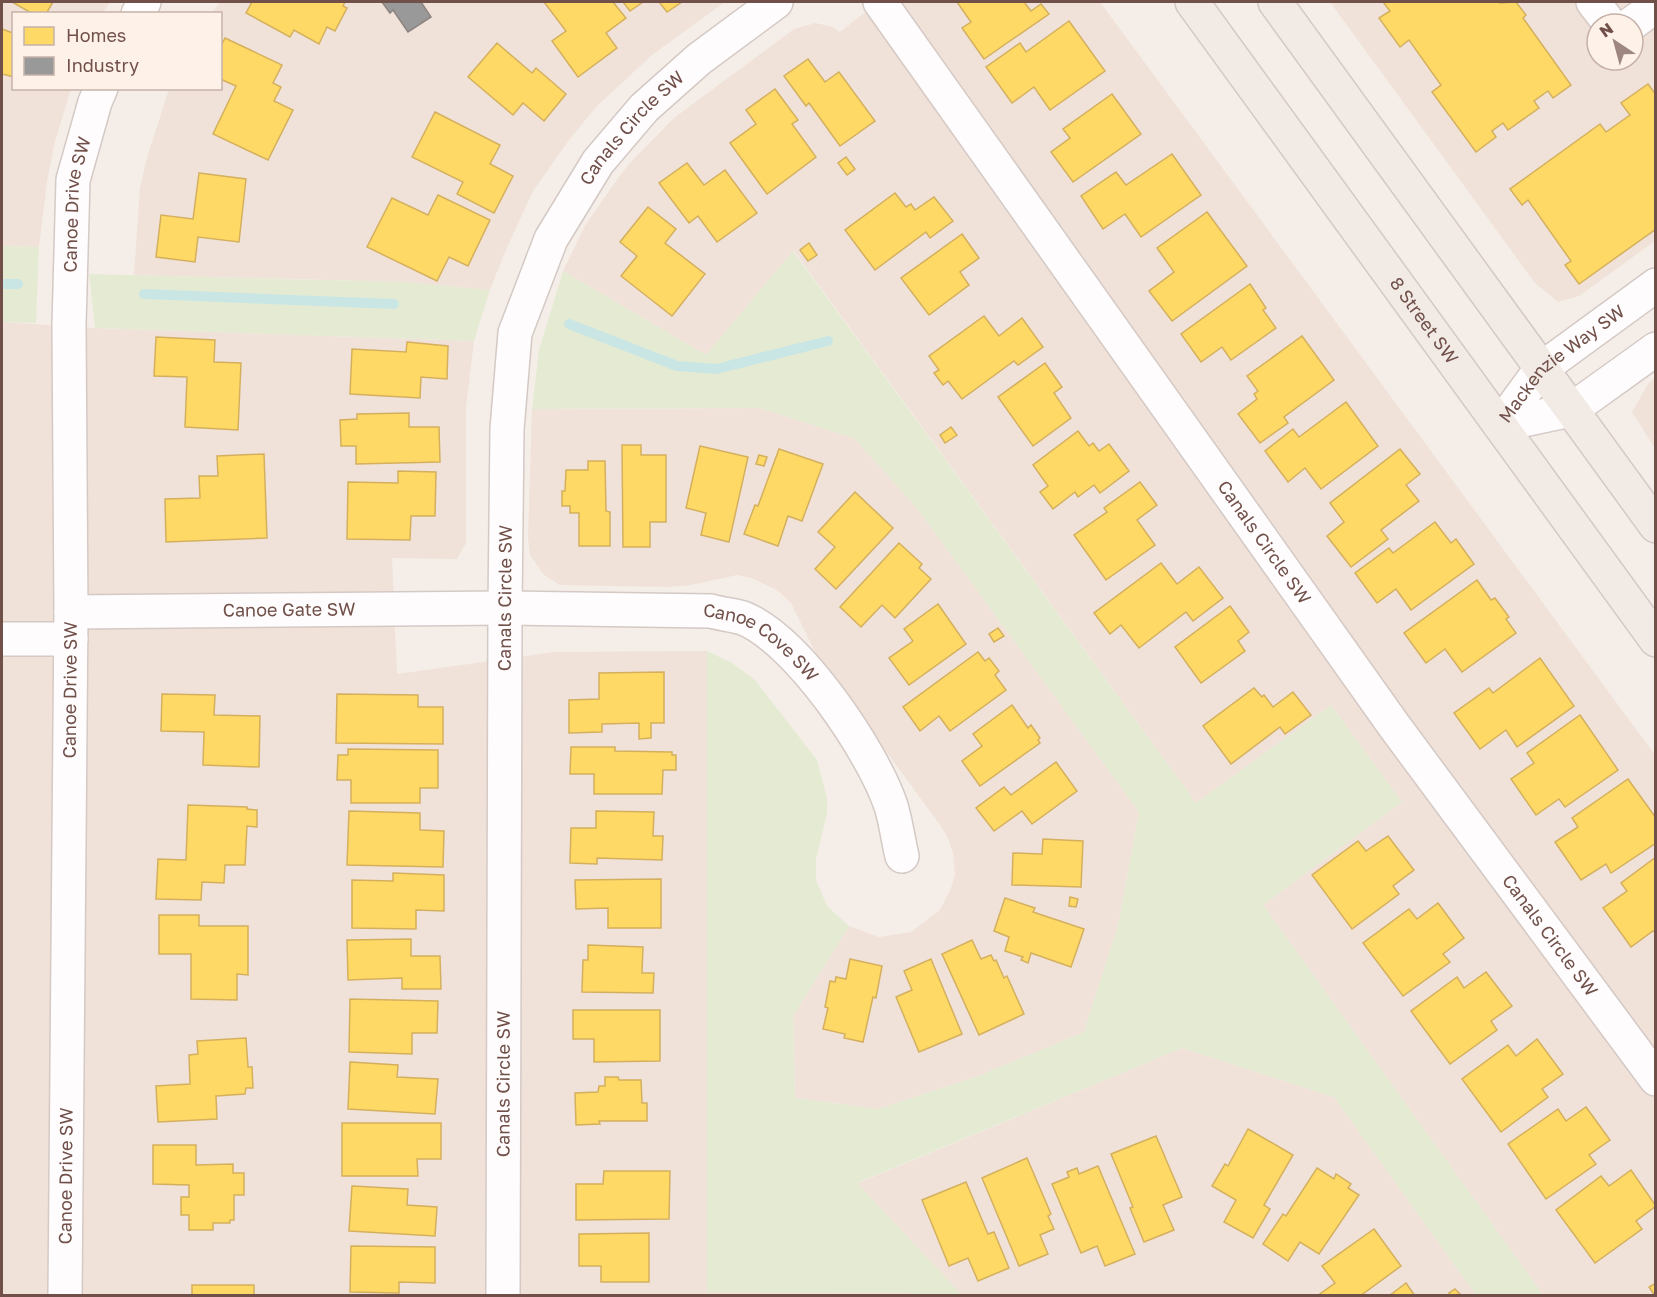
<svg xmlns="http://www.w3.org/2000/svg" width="1657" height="1297" viewBox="0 0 1657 1297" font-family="'Golos Text',sans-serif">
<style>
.residential{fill:#f0e2d8;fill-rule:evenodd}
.green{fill:#e5ebd3}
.homes{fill:#ffd966;stroke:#d4b05e;stroke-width:1.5}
.industry{fill:#999;stroke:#8d8381;stroke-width:1.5}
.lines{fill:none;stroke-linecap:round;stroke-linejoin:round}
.stream{stroke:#cae6e4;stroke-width:10}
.minor-casing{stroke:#d4c9c5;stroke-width:36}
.major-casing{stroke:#d4c8c5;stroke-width:36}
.minor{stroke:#fefcfc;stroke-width:33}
.major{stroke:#f1eae5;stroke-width:33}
.labels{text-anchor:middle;stroke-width:6;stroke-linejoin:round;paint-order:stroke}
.street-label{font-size:18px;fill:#71504a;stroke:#fef1e8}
</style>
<rect width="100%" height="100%" fill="#f5eee8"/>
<!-- residential -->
<g class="residential">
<polygon points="2,2 110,2 103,13 14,14 14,88 71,89 55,141 47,181 39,247 2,246"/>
<polygon points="220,2 725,2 652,55 596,107 569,140 533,191 504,254 490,290 406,282 134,275 140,188 146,161 169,89 220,88 220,14 212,13"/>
<polygon points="878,2 1100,2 1655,755 1655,1295 1543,1295 1263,905 1402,802 1331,705 1196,803 794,251 706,355 563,271 585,226 611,188 628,165 674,118 794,29 815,23 830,26 840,32"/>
<path d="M1330,2H1655V241L1579,296L1558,302L1535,283ZM1597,24H1633V60H1597Z"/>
<polygon points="2,322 95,328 474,341 466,407 466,543 457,559 392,558 397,674 555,652 707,651 707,1291 914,1293 917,1295 2,1296"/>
<polygon points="1655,378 1655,448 1632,412 1648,384"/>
<polygon points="760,408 854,438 917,508 1139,812 1118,926 1084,1032 981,1075 878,1109 795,1098 793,1016 849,926 879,937 911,932 940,910 951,888 955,875 953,853 947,836 940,825 818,658 791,603 777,590 751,578 737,575 691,585 669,587 560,585 544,575 530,555 528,538 532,409"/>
<polygon points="1182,1048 1334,1097 1476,1295 962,1295 856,1184"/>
</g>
<!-- green -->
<g class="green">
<polygon points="2,246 39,247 36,323 2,322"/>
<polygon points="793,251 1196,803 1331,705 1402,802 1263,905 1543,1295 1476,1295 1334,1097 1182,1048 857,1183 962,1295 917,1295 914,1293 707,1292 707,651 732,663 755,680 817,760 827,798 827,813 816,859 816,880 827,906 849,926 793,1016 795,1098 878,1109 981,1075 1084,1032 1118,926 1139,812 917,508 854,438 760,408 532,409 539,350 563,271 706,355"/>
<polygon points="89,274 406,282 490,290 474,341 95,328"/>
</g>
<!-- homes -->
<g class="homes">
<polygon points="12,2 53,2 46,14 33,14"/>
<polygon points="252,2 345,2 343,6 347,8 335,31 327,27 319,44 294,30 290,37 246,13"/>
<polygon points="544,2 613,2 626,18 606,33 617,48 578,77 552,41 566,31"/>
<polygon points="623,2 643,2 630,11"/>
<polygon points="659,2 682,2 667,12"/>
<polygon points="957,2 1024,2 1031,11 1041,4 1049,14 984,59 962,28 971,22"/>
<polygon points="1383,2 1498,2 1500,3 1516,2 1526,15 1523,18 1571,85 1553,98 1548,91 1534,101 1539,108 1508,130 1503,123 1492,131 1496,137 1476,152 1432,92 1441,85 1409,40 1400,47 1379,18 1390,11"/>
<polygon points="1069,21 1105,71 1050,110 1034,87 1012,103 986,67 1020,43 1026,52"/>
<polygon points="2,29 13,33 14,31 14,77 2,74"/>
<polygon points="225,38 282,65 273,83 281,87 274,101 293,110 268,160 213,134 236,86 220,79 220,48"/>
<polygon points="497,43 532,73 536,68 566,94 544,121 523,103 513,115 468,77"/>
<polygon points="808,59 825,82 839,72 875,121 840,146 809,103 806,106 784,76"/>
<polygon points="1648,84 1656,95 1656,229 1579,284 1565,265 1571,261 1528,200 1522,205 1510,189 1600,124 1606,132 1630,115 1621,103"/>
<polygon points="775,89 798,120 792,124 816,157 767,194 730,143 756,124 746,110"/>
<polygon points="1112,94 1141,134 1073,182 1051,152 1070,138 1063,129"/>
<polygon points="435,112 500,145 490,164 513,176 494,213 457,194 463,182 412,157"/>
<polygon points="1172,154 1201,195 1141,237 1125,214 1103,229 1081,196 1116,172 1126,185"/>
<polygon points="846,157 855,169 847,175 838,163"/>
<polygon points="687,163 704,185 725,170 757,213 717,242 698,216 689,223 659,183"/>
<polygon points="199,173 246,179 239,242 198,237 195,262 156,257 161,215 193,219"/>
<polygon points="895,193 906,207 911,204 915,210 934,197 953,221 930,238 926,232 875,270 845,230"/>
<polygon points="438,195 490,220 468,266 449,257 437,281 367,247 392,198 428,215"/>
<polygon points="648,207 676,229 665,243 705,274 672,316 621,276 637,256 620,242"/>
<polygon points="1207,212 1247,266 1172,321 1149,291 1174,272 1157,248"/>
<polygon points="962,234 979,258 960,272 969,285 929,315 901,278"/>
<polygon points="809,243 817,255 808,261 800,250"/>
<polygon points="1250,284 1266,308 1263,310 1276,328 1231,360 1222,347 1201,362 1181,334"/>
<polygon points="984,316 999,336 1022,318 1043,347 1018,365 1014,361 962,399 948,381 943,385 934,373 939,370 929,356"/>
<polygon points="1302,336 1334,380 1284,417 1288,423 1260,443 1238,414 1257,399 1254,394 1258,391 1247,376"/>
<polygon points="156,337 215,340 214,362 241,363 238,430 185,427 187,377 154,376"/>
<polygon points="407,342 448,346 447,379 421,377 420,398 350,394 352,349 406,352"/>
<polygon points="1045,363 1062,387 1054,393 1071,418 1033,446 998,397"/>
<polygon points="1346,402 1378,446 1321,489 1305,468 1288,482 1265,451 1293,429 1299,437"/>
<polygon points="409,413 409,427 439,427 440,462 356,464 356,446 341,446 340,420 357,419 357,414"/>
<polygon points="951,427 957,435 945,443 940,435"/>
<polygon points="1078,431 1089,446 1093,443 1099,451 1109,444 1129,471 1100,493 1094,485 1078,497 1075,492 1053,509 1040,492 1048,486 1033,465"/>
<polygon points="622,445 641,445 641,455 666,455 666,522 650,522 650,547 623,547"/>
<polygon points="700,446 748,457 729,542 701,535 706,513 686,508"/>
<polygon points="779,449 823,464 802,521 788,516 778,546 744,534 755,505 758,506"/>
<polygon points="1400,449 1420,474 1406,485 1419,501 1381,530 1388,539 1351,567 1327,536 1344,522 1330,503"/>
<polygon points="264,454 267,538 166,542 165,499 200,498 199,476 218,476 217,456"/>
<polygon points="759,455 767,457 764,466 756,464"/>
<polygon points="588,461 605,461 606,511 610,512 610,546 579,546 579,513 570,513 570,506 562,506 562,491 565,491 566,470 588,470"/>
<polygon points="398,471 436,472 435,516 411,516 410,540 347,539 348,482 398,483"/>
<polygon points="1140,482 1157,505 1137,520 1155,545 1106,580 1074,535 1107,512 1104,508"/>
<polygon points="855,492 893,528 836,589 815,569 835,547 818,532"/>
<polygon points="1435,522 1451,543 1456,539 1474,564 1411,610 1396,589 1377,603 1355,573 1389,548 1393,553"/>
<polygon points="899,543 922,564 919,568 931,579 895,618 882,605 861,627 840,607"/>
<polygon points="1161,563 1177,584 1199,567 1223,598 1193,621 1186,612 1139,648 1121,625 1110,634 1094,613"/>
<polygon points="1477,580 1491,600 1495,598 1509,617 1506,619 1516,633 1462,672 1445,649 1426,663 1404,633"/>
<polygon points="938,604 966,644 909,685 889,658 913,641 904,629"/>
<polygon points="1230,606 1249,632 1238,641 1245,651 1201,683 1175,647"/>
<polygon points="998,628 1004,636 994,642 989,634"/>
<polygon points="978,652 985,661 989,658 999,671 995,675 1006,690 950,731 939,716 920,731 903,707"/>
<polygon points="1540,658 1574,706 1517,747 1506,730 1480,749 1454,713 1489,688 1493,693"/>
<polygon points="664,672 664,723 651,723 651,738 639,739 639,723 602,724 602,732 569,733 569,700 599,699 599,673"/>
<polygon points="1254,688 1262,697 1264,695 1273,707 1293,692 1311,715 1285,734 1280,727 1231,764 1203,726"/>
<polygon points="162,694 215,695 214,715 260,716 259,767 203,765 204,732 161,731"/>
<polygon points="337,694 418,695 418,707 443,707 443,744 336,743"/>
<polygon points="1012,705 1028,728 1031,725 1040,738 1038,740 1040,743 980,786 962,761 982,746 973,734"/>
<polygon points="1580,715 1618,770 1565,807 1559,799 1536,815 1511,779 1534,763 1527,753"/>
<polygon points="571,747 615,747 615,751 672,752 672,755 676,755 676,770 663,770 662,794 594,794 594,774 570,774"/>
<polygon points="348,749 438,750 438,788 420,788 420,803 351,803 351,780 337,780 338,755 348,755"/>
<polygon points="1056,762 1077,791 1032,824 1022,811 994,831 976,808 1004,787 1011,795"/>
<polygon points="1628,779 1656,818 1656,843 1611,873 1606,864 1581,880 1555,842 1578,827 1572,818"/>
<polygon points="188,805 247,807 247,809 257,810 257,827 247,826 245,865 225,865 224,883 202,882 201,900 156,899 158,859 186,860"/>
<polygon points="349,811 420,813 420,830 444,831 443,867 347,865"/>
<polygon points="596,811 654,812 653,836 663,836 662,860 597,858 597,864 570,863 571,828 596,828"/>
<polygon points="1388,836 1414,870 1393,886 1399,894 1352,929 1312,875 1358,841 1366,851"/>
<polygon points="1043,839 1083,841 1081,887 1012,885 1013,853 1042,854"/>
<polygon points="1656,857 1656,933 1653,931 1631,947 1603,908 1627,891 1621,883"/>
<polygon points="393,873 444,875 444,911 416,910 416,929 352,928 352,880 393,881"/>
<polygon points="661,879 661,928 608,928 608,908 576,909 575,880"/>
<polygon points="1070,897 1078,899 1076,907 1069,906"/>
<polygon points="1005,898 1035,908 1033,912 1084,929 1071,967 1031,953 1028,963 1021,960 1023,957 1005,951 1009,937 994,931"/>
<polygon points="1438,903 1464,938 1443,954 1450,962 1403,996 1363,943 1409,909 1417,919"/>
<polygon points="159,915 199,915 199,926 248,926 248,975 237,974 237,1000 191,999 191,954 159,954"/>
<polygon points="411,939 411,956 440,956 441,989 402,989 402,978 348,980 347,940"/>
<polygon points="972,940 981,959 991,955 994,961 996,960 1004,978 1007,976 1024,1014 979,1035 942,954"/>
<polygon points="588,945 643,947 642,973 654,973 653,993 582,992 583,960 588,960"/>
<polygon points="850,959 882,966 876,998 873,997 863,1042 844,1038 845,1034 823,1029 828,1008 825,1007 830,981 835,982 836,977 846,979"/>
<polygon points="931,959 962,1034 919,1052 896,997 912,990 904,971"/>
<polygon points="1486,972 1512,1006 1491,1021 1497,1030 1450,1064 1411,1011 1457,977 1464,988"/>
<polygon points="350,999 438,1001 437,1033 412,1033 412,1054 349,1052"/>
<polygon points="573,1010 660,1010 660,1061 594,1062 594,1039 573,1039"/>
<polygon points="246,1038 248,1067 252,1067 253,1088 246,1088 245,1094 216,1096 217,1119 158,1122 156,1086 190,1084 189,1055 198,1054 197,1041"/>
<polygon points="1537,1039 1563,1074 1542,1089 1548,1097 1501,1132 1462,1079 1508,1045 1516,1056"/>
<polygon points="350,1062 398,1065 397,1077 438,1079 435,1114 348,1109"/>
<polygon points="605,1077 618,1077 619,1080 641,1080 642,1103 647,1103 647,1121 599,1121 600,1124 576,1125 575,1093 598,1092 599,1086 605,1086"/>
<polygon points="1586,1107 1610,1140 1589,1155 1596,1164 1546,1199 1508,1144 1558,1109 1566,1121"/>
<polygon points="342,1123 441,1123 441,1159 417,1159 418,1176 342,1176"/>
<polygon points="1248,1129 1293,1155 1264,1205 1270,1209 1253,1238 1224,1222 1236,1200 1212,1186 1225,1164 1228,1166"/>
<polygon points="1156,1136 1182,1197 1163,1205 1174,1230 1144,1242 1130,1208 1133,1207 1111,1154"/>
<polygon points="153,1145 196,1145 196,1165 233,1164 233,1173 244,1173 244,1195 234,1195 234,1220 230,1220 230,1223 213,1223 213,1230 189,1230 189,1215 181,1215 181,1197 189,1197 189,1185 153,1184"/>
<polygon points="1027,1158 1051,1214 1048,1216 1054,1229 1040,1235 1048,1254 1019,1266 982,1178"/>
<polygon points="1098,1166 1135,1254 1105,1266 1097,1246 1081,1253 1052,1184 1069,1177 1067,1172 1077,1168 1079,1174"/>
<polygon points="1317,1168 1334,1179 1336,1174 1351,1184 1348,1188 1359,1195 1319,1254 1300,1242 1288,1261 1263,1244 1283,1214 1286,1216"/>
<polygon points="1631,1170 1656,1206 1636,1221 1642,1229 1595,1263 1556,1210 1601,1176 1609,1186"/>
<polygon points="604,1171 670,1171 669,1219 576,1220 576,1184 603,1184"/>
<polygon points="966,1182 988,1234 994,1232 1009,1268 978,1281 968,1258 949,1266 922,1200"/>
<polygon points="352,1186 408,1189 407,1205 437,1207 435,1236 349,1231"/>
<polygon points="1374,1229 1401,1266 1360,1296 1317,1296 1335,1283 1322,1266"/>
<polygon points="649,1233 649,1282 601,1282 601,1266 579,1266 579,1234"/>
<polygon points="351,1246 435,1247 435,1283 399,1282 399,1293 350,1292"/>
<polygon points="1406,1283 1415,1296 1389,1296"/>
<polygon points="1656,1283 1656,1296 1655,1296 1649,1287"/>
<rect x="192" y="1285" width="62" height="11"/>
<polygon points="1455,1289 1460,1294 1451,1296 1449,1293"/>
</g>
<!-- industry -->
<polygon class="industry" points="382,2 421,2 431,17 408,32 393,10 390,13"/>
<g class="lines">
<!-- stream -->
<g class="stream">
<polyline points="2,284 18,284"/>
<polyline points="144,294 394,304"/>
<polyline points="569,324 677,366 716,369 828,341"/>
</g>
<defs>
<g id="minor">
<path id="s1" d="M880,2L1395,727L1656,1079"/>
<polyline points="1593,2 1610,24"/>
<polyline points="138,14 144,2"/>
<polyline points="1631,24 1656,6"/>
<path id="s2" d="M1500,425L1541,369L1656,285"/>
<polyline points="1500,425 1571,410 1656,349"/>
<path id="s3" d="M71,612L505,608L711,611C721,614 733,615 743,618C798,640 873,752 891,806C896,822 898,840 902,856"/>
<polyline points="2,639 71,639"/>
<path id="s4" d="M65,1296L71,612L69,325L73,180L95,102L101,88"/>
<path id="s5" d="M503,1296L505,608L507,429L515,333L551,239L598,162L644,108L699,59L776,2"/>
</g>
<g id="major">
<path id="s6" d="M1192,2L1656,640"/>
<polyline points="1275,2 1656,526"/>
</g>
</defs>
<!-- minor casing -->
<use href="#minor" class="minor-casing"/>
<!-- major casing -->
<use href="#major" class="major-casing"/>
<!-- minor -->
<use href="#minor" class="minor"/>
<!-- major -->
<use href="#major" class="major"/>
</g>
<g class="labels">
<!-- street labels -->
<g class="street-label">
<text dy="6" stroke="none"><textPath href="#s5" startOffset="1202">Canals Circle SW</textPath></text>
<text dy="6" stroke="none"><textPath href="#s4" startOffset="1092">Canoe Drive SW</textPath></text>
<text dy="6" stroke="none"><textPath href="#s6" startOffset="394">8 Street SW</textPath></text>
<text dy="6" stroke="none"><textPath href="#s2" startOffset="88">Mackenzie Way SW</textPath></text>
<text dy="6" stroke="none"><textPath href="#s1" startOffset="663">Canals Circle SW</textPath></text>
<text dy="6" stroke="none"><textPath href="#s5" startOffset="698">Canals Circle SW</textPath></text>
<text dy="6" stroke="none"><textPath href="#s3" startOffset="218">Canoe Gate SW</textPath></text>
<text dy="6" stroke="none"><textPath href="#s3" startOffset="700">Canoe Cove SW</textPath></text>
<text dy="6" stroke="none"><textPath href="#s4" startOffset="606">Canoe Drive SW</textPath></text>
<text dy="6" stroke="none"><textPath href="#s1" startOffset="1149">Canals Circle SW</textPath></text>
<text dy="6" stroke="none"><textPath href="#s5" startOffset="212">Canals Circle SW</textPath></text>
<text dy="6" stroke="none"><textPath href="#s4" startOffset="120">Canoe Drive SW</textPath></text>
</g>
</g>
<!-- border -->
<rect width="1657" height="1297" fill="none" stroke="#71504a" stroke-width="6"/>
<!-- legend -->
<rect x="12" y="12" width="210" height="78" fill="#fef1e8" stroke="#c6b1a9" stroke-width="1.5"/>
<rect x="24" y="27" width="30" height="18" fill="#ffd966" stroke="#c6b1a9" stroke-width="1.5"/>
<text x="66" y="42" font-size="18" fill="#71504a">Homes</text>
<rect x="24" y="57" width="30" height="18" fill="#999999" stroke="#c6b1a9" stroke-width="1.5"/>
<text x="66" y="72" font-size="18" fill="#71504a">Industry</text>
<!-- north arrow -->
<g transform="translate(1615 42) rotate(324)"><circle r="28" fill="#fef1e8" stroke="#c6b1a9" stroke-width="1.5"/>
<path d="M0-4.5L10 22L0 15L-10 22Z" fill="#9f8781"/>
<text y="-9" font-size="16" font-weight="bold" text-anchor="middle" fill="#71504a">N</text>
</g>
</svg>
